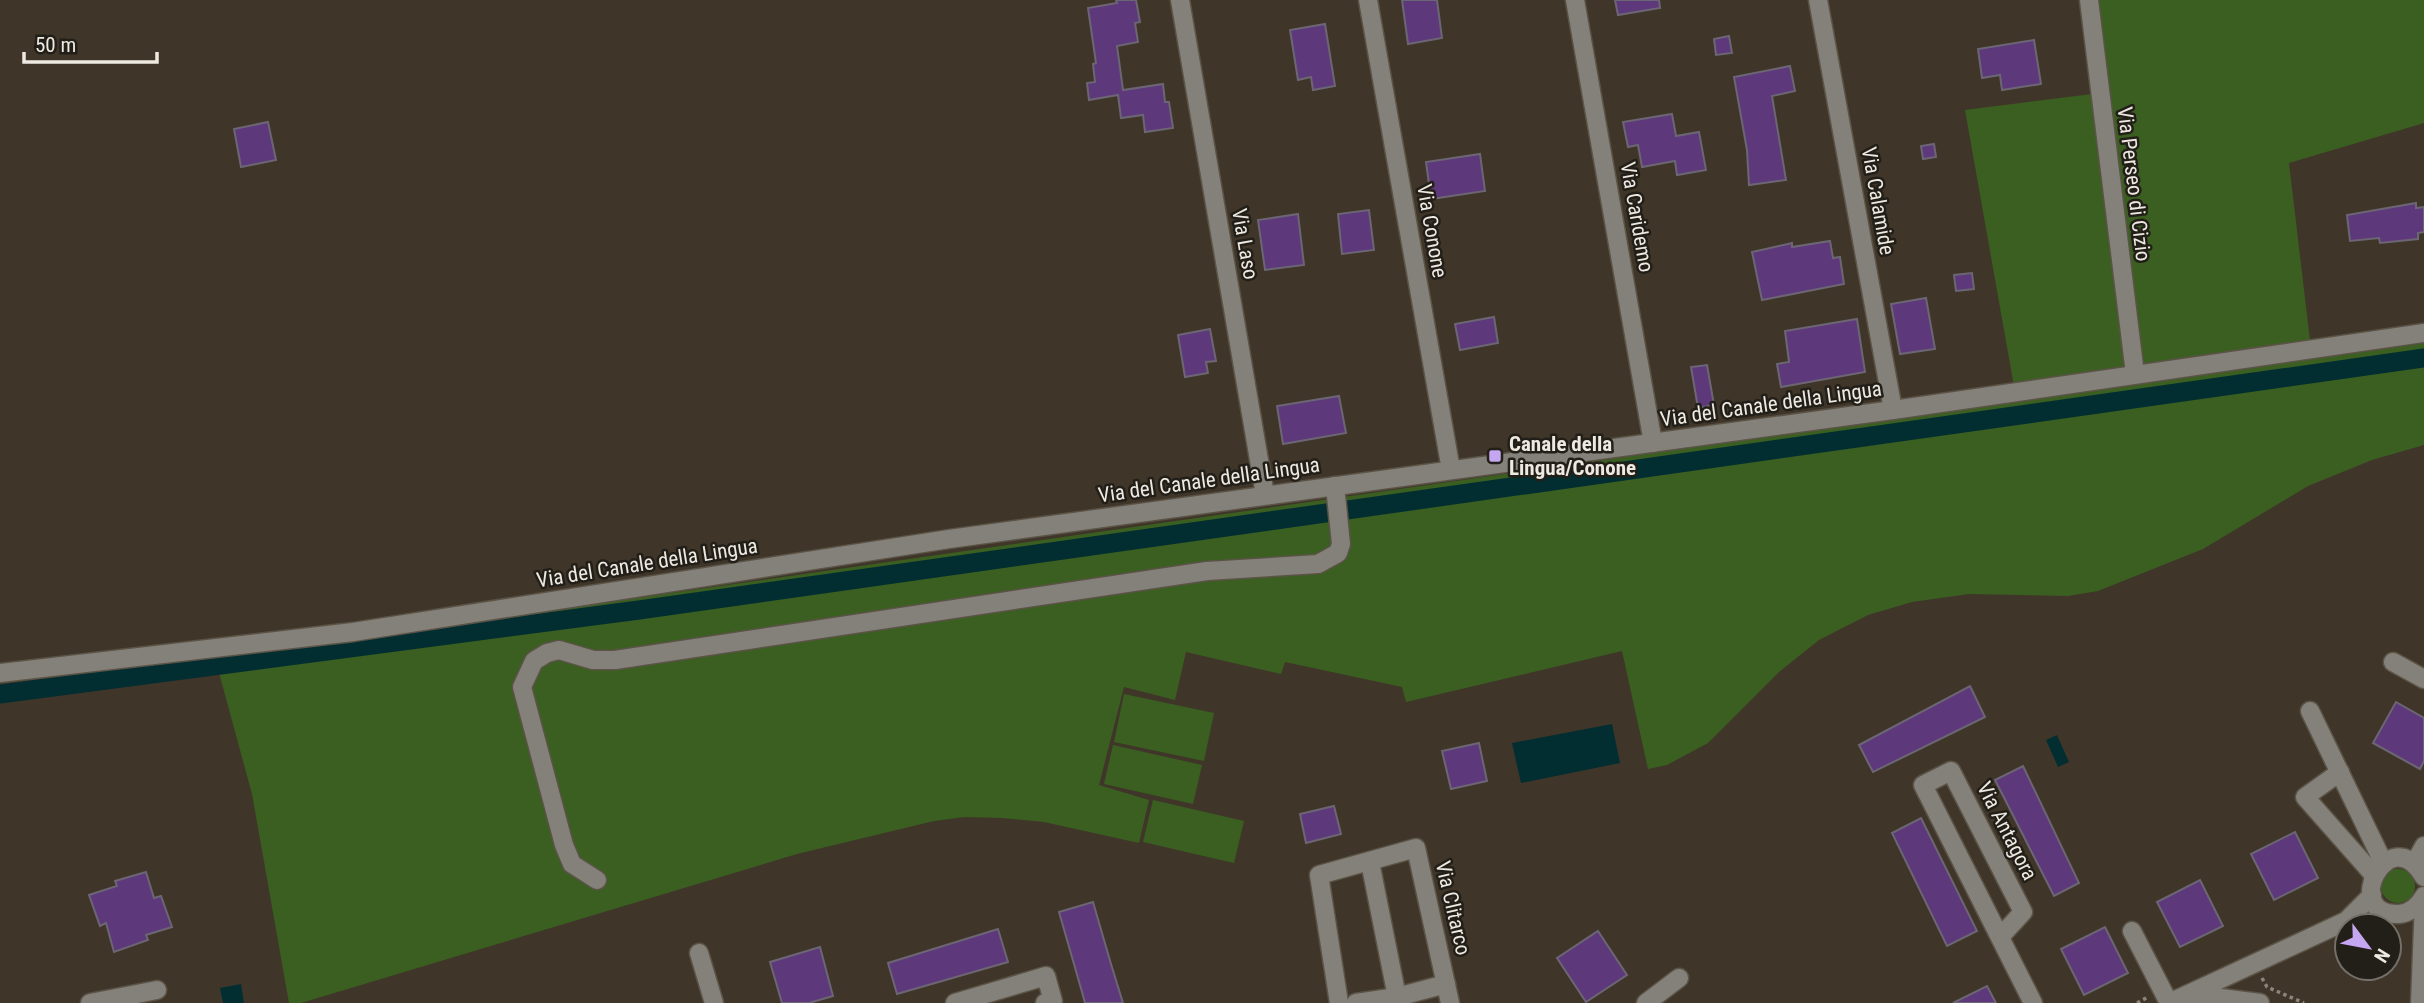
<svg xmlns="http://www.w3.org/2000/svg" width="2424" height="1003" viewBox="0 0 2424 1003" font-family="'Roboto Condensed',sans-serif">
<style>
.green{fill:#3a5f21}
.water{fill:#032e31}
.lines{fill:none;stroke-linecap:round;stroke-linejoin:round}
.canal{stroke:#032e31;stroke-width:19}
.building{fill:#5d397b;stroke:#6c6573;stroke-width:2}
.minor-casing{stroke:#5b5346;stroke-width:21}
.path{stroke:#8d857b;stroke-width:3.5;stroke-dasharray:3.5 3.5;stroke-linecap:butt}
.minor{stroke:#84817a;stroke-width:18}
.poi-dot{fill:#c5a6f0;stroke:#221e18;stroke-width:2.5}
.labels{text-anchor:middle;stroke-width:5;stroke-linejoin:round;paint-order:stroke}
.street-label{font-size:21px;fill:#eee9e1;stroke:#221e18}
.poi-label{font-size:21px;font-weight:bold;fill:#eee9e1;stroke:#221e18;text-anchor:start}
</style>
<rect width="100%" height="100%" fill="#3f3629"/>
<!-- green -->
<g class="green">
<polygon points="2089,0 2424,0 2424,123 2289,163 2311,349 2015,392 1965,110 2100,93"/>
<polygon points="2424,343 2424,445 2372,460 2308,486 2203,549 2098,591 2068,596 1969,594 1912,602 1868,615 1819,640 1779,672 1708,743 1667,765 1648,769 1622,651 1406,702 1402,687 1285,662 1281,674 1186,652 1175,700 1124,687 1099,785 1149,800 1139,843 1044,822 1002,818 965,817 934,821 797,854 301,1003 289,1003 252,794 215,658"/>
<polygon points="1124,694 1214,713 1204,761 1114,742"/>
<polygon points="1113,745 1202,765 1193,804 1104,784"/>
<polygon points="1153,800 1244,821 1234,863 1143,842"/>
<circle cx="2398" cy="886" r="17"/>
</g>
<!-- water -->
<g class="water">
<polygon points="1612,724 1620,763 1521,783 1512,743"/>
<polygon points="2057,735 2069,762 2058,767 2046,740"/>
<polygon points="241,984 244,1003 223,1003 220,988"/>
</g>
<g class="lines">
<!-- canal -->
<polyline class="canal" points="0,694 639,610 2424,358"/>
</g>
<!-- building -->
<g class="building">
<polygon points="1116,0 1136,0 1140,22 1135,23 1138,42 1117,46 1123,90 1163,84 1165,102 1169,102 1173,128 1145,132 1143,115 1121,118 1118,95 1089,100 1087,83 1095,82 1093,64 1096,63 1088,8 1117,3"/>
<polygon points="1402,0 1437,0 1442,38 1408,44"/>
<polygon points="1615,0 1659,0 1660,8 1618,15"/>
<polygon points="1325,24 1335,86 1313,90 1311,77 1298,80 1290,30"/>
<polygon points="1729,36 1732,53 1716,55 1714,39"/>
<polygon points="2034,40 2041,84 2002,90 2000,75 1982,78 1978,49"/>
<polygon points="1790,66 1795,91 1772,96 1786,180 1749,185 1747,150 1734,77"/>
<polygon points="1672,114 1676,136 1699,132 1706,170 1677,175 1675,161 1642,167 1638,145 1628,147 1623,122"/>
<polygon points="268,122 276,160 241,167 234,129"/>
<polygon points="1934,144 1936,157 1923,159 1921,146"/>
<polygon points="1480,154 1485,191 1431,199 1426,162"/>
<polygon points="2416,203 2416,208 2424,207 2424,232 2418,233 2418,239 2380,243 2379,238 2350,241 2347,215"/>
<polygon points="1369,210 1374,250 1342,254 1338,214"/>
<polygon points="1298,214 1304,265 1265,270 1258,220"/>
<polygon points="1830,241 1833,258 1840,257 1844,284 1762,300 1752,252 1792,243 1792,247"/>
<polygon points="1972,273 1974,289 1956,291 1954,275"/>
<polygon points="1926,298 1935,349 1900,354 1891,304"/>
<polygon points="1494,317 1498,343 1460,350 1455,324"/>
<polygon points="1857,319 1865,372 1781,387 1777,364 1789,362 1785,331"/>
<polygon points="1210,329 1216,361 1206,362 1208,373 1185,377 1178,335"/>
<polygon points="1707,365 1714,405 1698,408 1691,367"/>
<polygon points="1339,396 1346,433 1283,444 1277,406"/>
<polygon points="1970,686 1985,717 1873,772 1859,745"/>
<polygon points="2396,702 2424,718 2424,761 2420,769 2373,743"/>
<polygon points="1479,743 1487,781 1451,789 1442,751"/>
<polygon points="2023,766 2079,883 2054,896 1995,780"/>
<polygon points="1334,806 1341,834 1306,843 1300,814"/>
<polygon points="1921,818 1977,931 1947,946 1892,833"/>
<polygon points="2295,832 2318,878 2274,900 2251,854"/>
<polygon points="146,872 154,898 161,896 172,927 146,935 148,940 114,952 106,923 100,926 89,895 117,886 115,881"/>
<polygon points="2200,880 2223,926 2180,947 2157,902"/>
<polygon points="1093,902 1111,964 1123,1003 1085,1003 1082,992 1059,912"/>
<polygon points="2105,927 2128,973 2084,995 2061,949"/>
<polygon points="998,929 1008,962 897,994 888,963"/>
<polygon points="1598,931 1627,975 1586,1002 1557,958"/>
<polygon points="820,947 833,996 809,1003 782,1003 770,962"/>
<polygon points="1987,986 1996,1003 1953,1003"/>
</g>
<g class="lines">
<defs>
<g id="minor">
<polyline points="1180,0 1265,495"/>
<polyline points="1368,0 1451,470"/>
<polyline points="1575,0 1653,443"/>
<polyline points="1818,0 1893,410"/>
<polyline points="2089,0 2135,374"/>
<polyline points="2393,662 2424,679"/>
<polyline points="0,673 353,632 949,539 1893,410 2424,333"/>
<polyline points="2310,711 2384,864"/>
<polyline points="2340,772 2305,797 2373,874"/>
<polyline points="1370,862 1397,997"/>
<polyline points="2414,864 2424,846"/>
<path d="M2424,877C2389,816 2339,917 2399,914C2410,913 2419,905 2424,896"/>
<polyline points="597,880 572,864 564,845 522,687 534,661 547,653 559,650 593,660 615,660 1207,571 1318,564 1338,553 1341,544 1335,486"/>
<polyline points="2132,931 2169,1003 2346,921 2372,895"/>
<polyline points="2000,937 2023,912 1951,771 1923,785 2033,1003"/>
<polyline points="699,953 714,1003"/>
<polyline points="2183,1001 2221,998 2260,1003"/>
<polyline points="90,1003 157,990"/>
<polyline points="955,1003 1046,976 1053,1001 1045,1003"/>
<polyline points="1339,1003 1319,875 1416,848 1450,1003"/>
<polyline points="1356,1003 1397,997 1446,984"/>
<polyline points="1646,1003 1679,978"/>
<polyline points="2420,1003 2424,901"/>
</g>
</defs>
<!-- minor casing -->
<use href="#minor" class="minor-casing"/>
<!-- path -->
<g class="path">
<polyline points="2262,978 2267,987 2304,1003"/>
<polyline points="2137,1003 2148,997"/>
</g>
<!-- minor -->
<use href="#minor" class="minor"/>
</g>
<!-- markers -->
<rect class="poi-dot" x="1488" y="449" width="14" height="14" rx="3.5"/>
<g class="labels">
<!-- street labels -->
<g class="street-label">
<text transform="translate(2134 184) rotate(83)" y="7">Via Perseo di Cizio</text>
<text transform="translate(1878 201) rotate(80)" y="7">Via Calamide</text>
<text transform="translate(1637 217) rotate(80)" y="7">Via Caridemo</text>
<text transform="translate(1432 231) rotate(80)" y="7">Via Conone</text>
<text transform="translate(1245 244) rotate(80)" y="7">Via Laso</text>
<text transform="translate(1771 404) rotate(-8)" y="7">Via del Canale della Lingua</text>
<text transform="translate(1209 480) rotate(-8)" y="7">Via del Canale della Lingua</text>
<text transform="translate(647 563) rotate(-9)" y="7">Via del Canale della Lingua</text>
<text transform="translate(2007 831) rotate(63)" y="7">Via Antagora</text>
<text transform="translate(1453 908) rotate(77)" y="7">Via Clitarco</text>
</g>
<!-- poi labels -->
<g class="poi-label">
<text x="1509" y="451">Canale della<tspan x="1509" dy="24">Lingua/Conone</tspan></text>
</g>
</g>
<!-- north arrow -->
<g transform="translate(2368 947) rotate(122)"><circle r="33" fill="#221e18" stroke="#746f68" stroke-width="2"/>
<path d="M0-5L12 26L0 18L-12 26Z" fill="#c5a6f0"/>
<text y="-10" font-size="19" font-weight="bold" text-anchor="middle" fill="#eee9e1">N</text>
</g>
<!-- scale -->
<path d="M24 52v10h133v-10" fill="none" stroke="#eee9e1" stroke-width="3.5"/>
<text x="35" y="52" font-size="21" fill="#eee9e1" stroke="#221e18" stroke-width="5" paint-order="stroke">50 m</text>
</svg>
